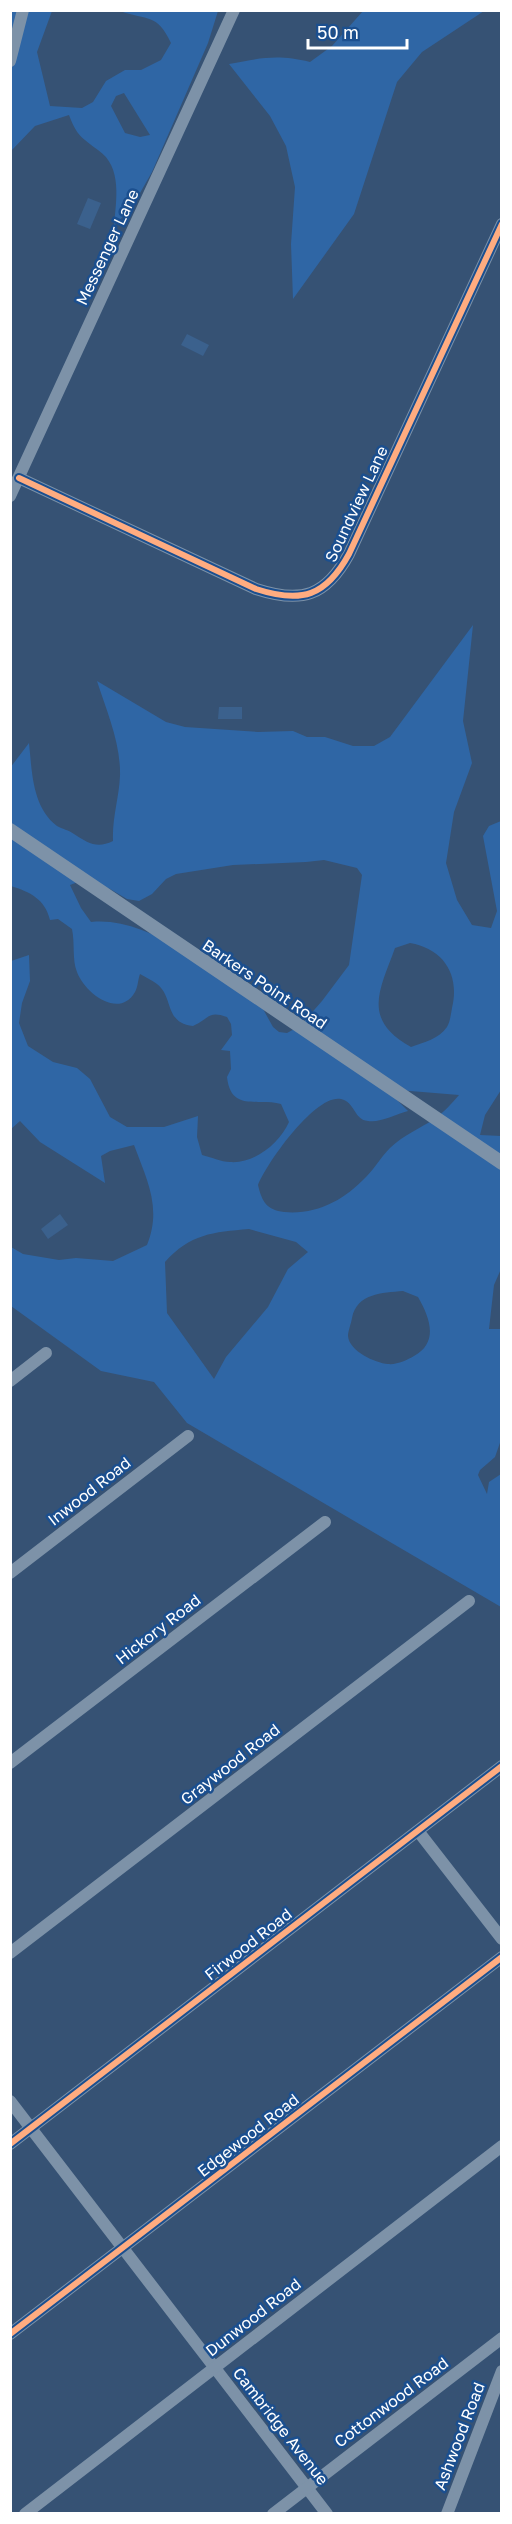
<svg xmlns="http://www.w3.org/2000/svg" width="512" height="2524" viewBox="0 0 512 2524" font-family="'Golos Text',sans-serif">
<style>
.green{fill:#2f66a5;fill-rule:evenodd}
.water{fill:#3b618d}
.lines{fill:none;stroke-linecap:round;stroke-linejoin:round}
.minor{stroke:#7d92a8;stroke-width:12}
.tertiary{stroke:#7d92a8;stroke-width:14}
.cycleway-casing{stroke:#1b4f8f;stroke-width:10}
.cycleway{stroke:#ffac80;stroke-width:6}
.labels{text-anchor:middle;stroke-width:5;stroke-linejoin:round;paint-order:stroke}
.street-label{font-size:16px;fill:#fff;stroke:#1b4f8f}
</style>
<rect width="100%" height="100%" fill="#365274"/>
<!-- green -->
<g class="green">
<path d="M11,11H52L37,52L50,106L82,108L93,102L106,81L125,70H141L161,60L171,43C157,13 148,21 120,11H218L208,43L152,172L132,207L114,226C116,201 123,167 98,150C81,137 77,136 69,115L35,126L11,151ZM124,93L150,135L140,137L125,133L111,106L116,96Z"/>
<path d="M363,11H484L422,52L397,82L354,214L293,299L291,244L295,187L286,146L270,116L229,64C260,58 278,54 310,62L332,46Z"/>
<path d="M473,625L463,721L472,763L454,812L446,863L457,900L472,925L491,928L497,911L483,836L489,826L501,821V1090L485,1115L480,1135L501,1136V1269L494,1285L489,1329H501L502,1437L495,1457L480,1470L478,1475L487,1494L489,1482L501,1474V1607L187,1423L154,1382L101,1371L11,1306V1247L23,1254L59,1260L76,1258L113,1261L147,1245C162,1208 147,1180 134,1145L110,1151L101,1156L105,1183L40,1142L20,1121L11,1129V961L29,955L30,981L22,1003L19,1023L28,1046L53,1062L77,1068L90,1079L110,1117L127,1127H164L198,1116L197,1137L202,1155C211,1157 221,1162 230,1162C254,1164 279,1144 289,1122L281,1104C259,1097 231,1113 227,1077L231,1069L230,1051L221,1050L232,1035L231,1024L227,1017C208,1010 209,1019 193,1026C164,1023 174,997 157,984C152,980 145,977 140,974C138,979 138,987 135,992C119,1020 84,992 77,972C72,960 75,943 72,929L58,919L50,920C45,899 30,892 11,886L10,768L29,743C32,771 32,807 57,826C62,829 69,830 74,834C88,843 97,849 113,841C112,818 119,798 120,776C121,744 107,712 97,681L166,722L185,727L258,732L293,731L307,737H325L353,746H374L390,737ZM324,860L357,868L362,875L349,965L322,1001L300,1026L287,1033L279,1032L273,1027L263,1009L253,1000C207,969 149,916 91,922L81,908L70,885L86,879L110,889L127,899L139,901L152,894L166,879L176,874L233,865L306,862ZM410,943C444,949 460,975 452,1008C451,1014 450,1022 447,1027C439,1039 424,1042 411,1047C361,1019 380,990 395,948ZM386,1089L459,1095C453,1102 444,1112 436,1118C421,1128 403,1135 390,1148C381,1157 375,1168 366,1177C344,1200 317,1215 284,1212C267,1210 262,1202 258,1185C267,1163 315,1094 341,1099C355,1102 354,1120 368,1121C380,1123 396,1114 408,1111ZM249,1229L296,1242L308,1252L288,1269L268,1307L226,1357L214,1379L167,1313L165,1262C190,1234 213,1232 249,1229ZM403,1291L418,1297C430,1318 439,1342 414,1356C407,1360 397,1365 388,1364C375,1363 349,1351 348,1336C348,1331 351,1324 352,1318C357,1293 382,1293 403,1291Z"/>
</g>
<!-- water -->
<g class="water">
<polygon points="88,198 101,203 90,229 77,224"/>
<polygon points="187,334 209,345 203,356 181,345"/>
<polygon points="219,707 242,707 242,719 218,719"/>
<polygon points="60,1214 68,1225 48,1239 41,1229"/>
</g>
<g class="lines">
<!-- minor -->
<g class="minor">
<polyline points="10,61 23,10"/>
<path d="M19,478L256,589C302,604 326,596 349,554L502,224"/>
<polyline points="10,496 234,10"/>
<polyline points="10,1381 46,1353"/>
<polyline points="10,1573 188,1436"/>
<polyline points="10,1763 325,1522"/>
<polyline points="418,1831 502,1939"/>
<polyline points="10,1953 469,1601"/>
<polyline points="10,2101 327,2514"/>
<polyline points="10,2144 502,1766"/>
<polyline points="10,2334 502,1957"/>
<polyline points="25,2514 502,2146"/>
<polyline points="273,2514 502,2338"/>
<polyline points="447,2514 502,2371"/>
</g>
<!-- tertiary -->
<polyline class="tertiary" points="10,830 502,1163"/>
<defs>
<g id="cycleway">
<path d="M19,478L256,589C302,604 326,596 349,554L502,224"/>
<polyline points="10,2144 502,1766"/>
<polyline points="10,2334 502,1957"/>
</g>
</defs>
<!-- cycleway casing -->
<use href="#cycleway" class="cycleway-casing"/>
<!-- cycleway -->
<use href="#cycleway" class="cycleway"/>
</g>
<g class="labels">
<!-- street labels -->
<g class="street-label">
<text transform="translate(107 247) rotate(-65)" y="6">Messenger Lane</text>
<text transform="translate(356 504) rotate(-65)" y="6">Soundview Lane</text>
<text transform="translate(265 984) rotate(34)" y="6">Barkers Point Road</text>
<text transform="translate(89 1491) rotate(-38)" y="6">Inwood Road</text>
<text transform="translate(158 1629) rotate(-38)" y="6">Hickory Road</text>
<text transform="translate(230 1764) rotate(-38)" y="6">Graywood Road</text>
<text transform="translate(248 1944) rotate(-38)" y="6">Firwood Road</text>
<text transform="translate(248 2135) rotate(-38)" y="6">Edgewood Road</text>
<text transform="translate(253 2317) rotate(-38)" y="6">Dunwood Road</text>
<text transform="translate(391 2402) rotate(-37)" y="6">Cottonwood Road</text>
<text transform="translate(281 2426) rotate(52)" y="6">Cambridge Avenue</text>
<text transform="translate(459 2436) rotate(-69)" y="6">Ashwood Road</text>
</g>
</g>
<!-- border -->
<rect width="512" height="2524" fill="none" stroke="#ffffff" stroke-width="24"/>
<!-- scale -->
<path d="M308 39v9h99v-9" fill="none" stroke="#ffffff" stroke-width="3"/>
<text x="317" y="39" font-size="18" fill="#ffffff" stroke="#1b4f8f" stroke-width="4.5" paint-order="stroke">50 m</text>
</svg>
